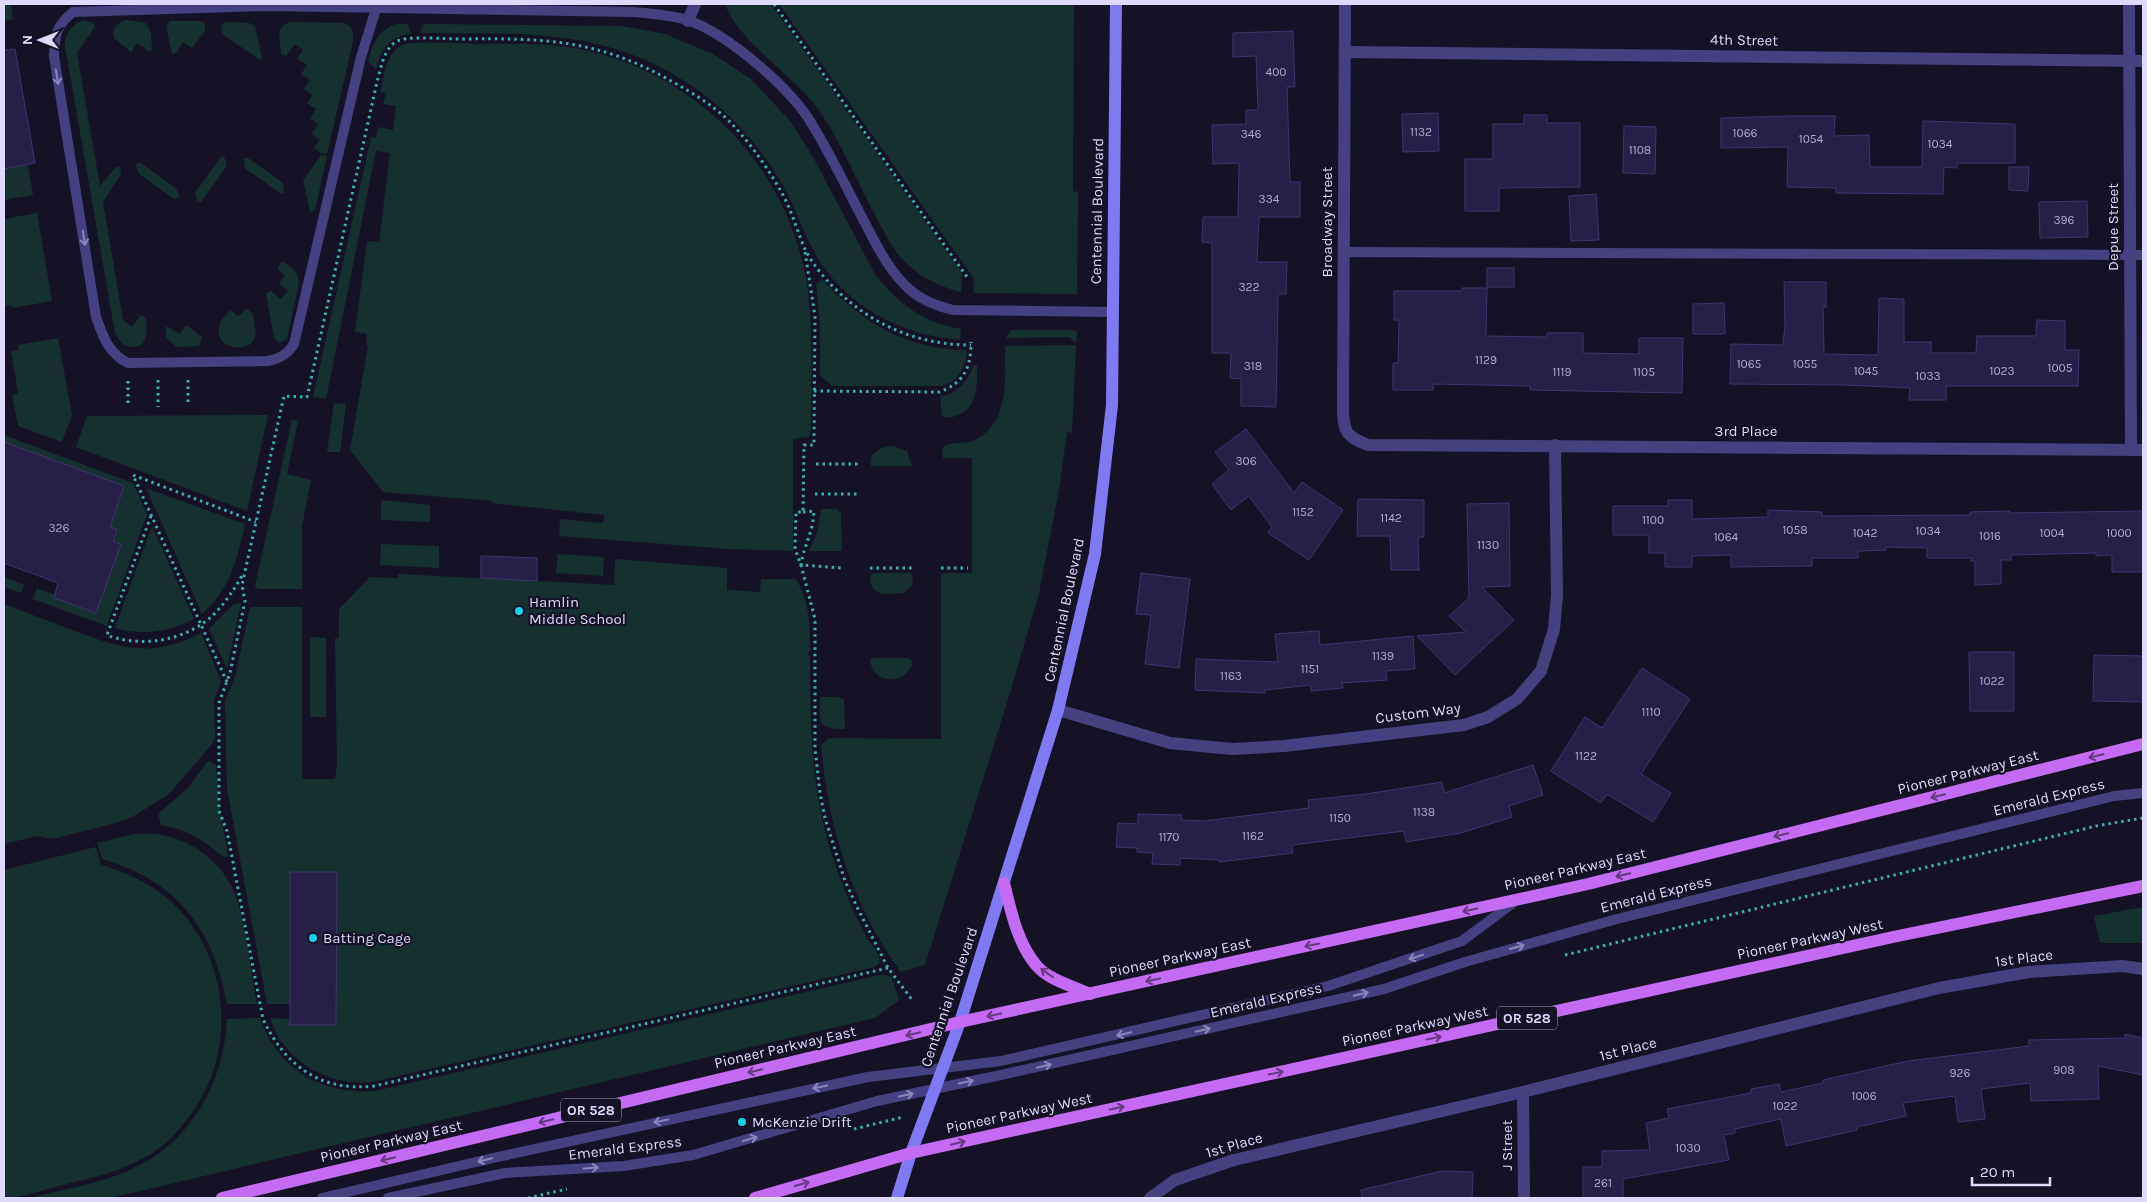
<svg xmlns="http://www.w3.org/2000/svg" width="2147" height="1202" viewBox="0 0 2147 1202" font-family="Karla,sans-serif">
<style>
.green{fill:#15302f}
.building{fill:#281f46;stroke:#41346f}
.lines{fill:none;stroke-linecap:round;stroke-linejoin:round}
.path{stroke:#3bafab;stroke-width:3;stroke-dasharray:2.5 4;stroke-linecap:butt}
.lane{stroke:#454181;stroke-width:10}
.street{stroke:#454181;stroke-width:12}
.secondary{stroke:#7f7af3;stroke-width:12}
.primary{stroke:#c36bf2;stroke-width:12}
.oneway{stroke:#8a86b8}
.oneway2{stroke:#643a82}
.poi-dot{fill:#17d1eb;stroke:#161226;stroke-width:2}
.labels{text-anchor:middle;stroke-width:4.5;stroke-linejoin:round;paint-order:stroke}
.number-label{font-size:12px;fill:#b1abce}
.shield{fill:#161226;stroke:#a39ebc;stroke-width:1}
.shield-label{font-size:14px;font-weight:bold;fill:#dfdafc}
.street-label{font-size:15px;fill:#dfdafc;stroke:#161226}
.poi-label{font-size:15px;fill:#dfdafc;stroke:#161226;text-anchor:start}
</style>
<rect width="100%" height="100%" fill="#161226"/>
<!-- green -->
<g class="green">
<polygon points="4,4 11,4 13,19 4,21"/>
<path d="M725,4H771L962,273L961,292C934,285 915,274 897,253C867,207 849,154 818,109C791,72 740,44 725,4Z"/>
<polygon points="779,4 1074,4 1073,192 1078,191 1077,294 974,293 973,277"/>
<path d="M83,20L94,23L95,27L77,53L100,186L116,167H120L121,174L103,202L123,320L132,327L141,315L146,318C148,337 146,354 122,344L115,333L65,46C65,33 71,26 83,20Z"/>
<path d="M126,20L146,23L151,33L152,50L149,51L137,43L131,52L114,38C112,29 117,22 126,20Z"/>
<polygon points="170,21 200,21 205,24 205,31 192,48 183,42 176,53 172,54 166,26"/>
<polygon points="227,22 249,23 255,26 262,58 260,60 222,34 221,25"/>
<path d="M291,22L343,23C352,24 354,33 353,42L327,154L321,153L314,148L320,140L312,134L318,124L310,118L316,109L307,103L313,95L304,89L310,80L301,74L307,65L297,59L303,50L295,44L286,56L281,54L279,32L283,25Z"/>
<path d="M396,24H408L411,34C389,36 381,50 376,69L368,62C372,43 378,31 396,24Z"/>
<path d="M424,24L622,26L665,34L713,54L751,79L791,122L813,157L875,274C897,303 924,323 961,329L960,340C903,336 845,306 816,255C801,229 793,199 776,174C747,127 704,88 654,64C580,28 500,34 420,33Z"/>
<path d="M405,44C428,41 453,43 476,44C513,44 550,42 585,50C697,75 785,164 806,278C814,327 811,378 811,428L809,437L793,439V551L728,549L559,536L560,519L603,523L604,515L492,503V501L383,492L350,450L368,346L366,345L367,334L355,332L367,241L379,242L390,153L376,151L326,399L313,397L371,137L376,138L378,127L393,130L396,106L383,104L386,93L380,92C385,74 385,51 405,44Z"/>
<polygon points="321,155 327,156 315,210 310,212 303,180"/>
<polygon points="224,156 227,166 201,202 197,202 195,193 221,157"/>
<polygon points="244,158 248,158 283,183 284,193 281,194 245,168"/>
<polygon points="137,163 141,163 177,189 179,197 174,199 139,174 136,166"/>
<polygon points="28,165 33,195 4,200 4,169"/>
<polygon points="37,213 52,301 12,308 11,305 4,306 4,219"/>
<path d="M282,261C291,267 299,271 299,283L287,339L279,343L274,338L266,294L271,291L281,299L288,290L279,284L285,275L277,269Z"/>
<path d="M822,279C860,322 909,350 967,350C966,366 959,382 942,386H832L820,375V324L816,284Z"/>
<path d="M247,309L253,314L256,335L252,343C240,352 215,347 219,327C220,321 226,315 230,310L238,316Z"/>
<polygon points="186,325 202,337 199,346 177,347 166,338 166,326 180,334"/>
<polygon points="1011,330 1072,330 1077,331 1076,343 1069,337 1006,338"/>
<polygon points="58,338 72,415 62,442 18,426 12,395 18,393 11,351 19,350 18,345"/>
<path d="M1076,345L1072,433L1067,432L1059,490L1039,593L1010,693L925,965L901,972C852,906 828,826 821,745L829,738L941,739V573H972V458H943L942,448C951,440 964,445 975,440C1010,422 1005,379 1005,346Z"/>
<path d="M974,365H977C977,383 979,407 958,415C952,418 948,418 942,416L940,396C958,395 968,380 974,365Z"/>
<polygon points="334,403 346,404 340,452 327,452"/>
<polygon points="268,415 247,511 76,447 87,416"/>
<polygon points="292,420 298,421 287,474 311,480 302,526 302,589 258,589 255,586"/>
<polygon points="4,435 133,483 147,514 107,626 33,599 37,588 55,595 55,598 96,613 120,545 113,541 117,529 110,527 124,486 4,442"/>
<path d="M893,446L907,451L912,466H871C868,452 881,447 893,446Z"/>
<path d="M146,488L245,524C237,560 230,589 202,614Z"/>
<polygon points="381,500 430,505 430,522 381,520"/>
<polygon points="821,509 836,509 841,513 842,551 809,551 817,533"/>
<path d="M152,526L194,619C168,632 143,636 115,628Z"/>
<polygon points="381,544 439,546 439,568 380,565"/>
<polygon points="558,554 604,557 603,576 556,573"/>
<path d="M615,559L727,568V590L760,592L761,579H796C810,603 810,625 810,651L807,654L810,656C810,727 811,796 835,864C844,890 855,916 869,941C874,948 881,955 879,964L875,967L373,1082C329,1087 284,1062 270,1018L290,1019V1025H336L337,872H290V1004H267L227,789L225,701L235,677L250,607H302V779H335L337,766L335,638H339V609L370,577L398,578V574L614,585Z"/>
<polygon points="874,573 909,573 913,575 912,585 905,593 883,594 874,590 870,582 871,574"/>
<polygon points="4,577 24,585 21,593 4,587"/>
<polygon points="241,603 227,669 209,629 234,604"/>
<path d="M4,604C27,613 49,621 72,630C120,648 152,659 201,633L221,681L214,700L215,738L212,744L168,795L132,817L112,824L52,839L37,836L4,844Z"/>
<polygon points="310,637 326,638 326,717 310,717"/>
<path d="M873,658H909L913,662C907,685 873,686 870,660Z"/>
<path d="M820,697H839L844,700L845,729C816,729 820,722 820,697Z"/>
<path d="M208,761L216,765L219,803L228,856L223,857C205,840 185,829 161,825L158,814L187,789Z"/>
<path d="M134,834C180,829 224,857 238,902C247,935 251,971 257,1004H227C214,929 176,880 102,859L97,843Z"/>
<path d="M96,847L101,865C122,871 141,879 159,892C226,940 240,1040 196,1107C184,1125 168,1144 149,1155C122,1171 92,1178 63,1185C44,1189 23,1198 4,1198V870Z"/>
<polygon points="2143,907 2143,943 2100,943 2094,916"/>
<path d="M884,974L892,978L899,1000L875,1018L110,1198H28C62,1190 98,1184 130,1170C191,1143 224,1083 227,1019L260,1018C277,1069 322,1095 375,1091Z"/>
</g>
<!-- building -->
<g class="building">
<polygon points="1293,31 1295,87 1287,87 1290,182 1300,182 1300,217 1259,217 1257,262 1287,262 1286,294 1278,294 1276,407 1241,406 1241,379 1230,378 1231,353 1212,353 1212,243 1202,242 1203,217 1238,217 1239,163 1213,164 1212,125 1246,124 1246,110 1258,110 1256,56 1233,57 1233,33"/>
<polygon points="15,49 35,163 4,169 4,50"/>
<polygon points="1438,113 1439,151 1403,152 1402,114"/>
<polygon points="1524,115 1547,115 1547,123 1580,123 1580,187 1499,188 1499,211 1465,211 1465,159 1493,159 1493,124 1524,124"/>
<polygon points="1789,116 1835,116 1834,136 1869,135 1870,167 1922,167 1923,121 2015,124 2015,163 1957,163 1957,168 1944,167 1943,194 1836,193 1836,188 1787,187 1788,147 1721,148 1721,118"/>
<polygon points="1624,126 1656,127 1655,174 1623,173"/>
<polygon points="2009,167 2029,167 2028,191 2009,190"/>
<polygon points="1596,194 1599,240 1571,241 1569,196"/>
<polygon points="2087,201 2088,237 2040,238 2039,202"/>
<rect x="1487" y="268" width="27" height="19"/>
<polygon points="1784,282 1826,282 1826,307 1823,307 1824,354 1878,355 1879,298 1904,299 1904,342 1931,342 1931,353 1976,353 1977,336 2036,336 2037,320 2065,321 2065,350 2079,350 2078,386 1946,386 1946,400 1909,400 1910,388 1846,385 1730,384 1731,344 1783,345 1785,325"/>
<polygon points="1462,288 1487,288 1486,336 1547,337 1547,333 1583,333 1583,353 1639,354 1639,338 1683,338 1682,393 1530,390 1530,386 1433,384 1433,390 1393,390 1393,363 1398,363 1399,320 1394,320 1394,291 1462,291"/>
<polygon points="1724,303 1725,334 1693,334 1693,304"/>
<polygon points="1246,429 1294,493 1302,482 1343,510 1309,560 1268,533 1272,527 1249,496 1231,510 1212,484 1229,470 1215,452"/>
<polygon points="4,442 124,486 110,527 117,529 113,541 121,544 96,613 54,598 58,583 4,563"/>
<polygon points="1358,499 1424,500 1424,537 1418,537 1419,570 1391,570 1390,536 1357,536"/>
<polygon points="1668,500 1692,500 1692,519 1768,517 1768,510 1822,512 1822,516 1970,515 1970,512 2010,511 2010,513 2143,511 2143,572 2112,572 2112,555 2096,556 2096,553 2011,555 2011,560 2001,560 2001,584 1975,585 1975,561 1971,561 1971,558 1927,558 1927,548 1886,547 1886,550 1858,551 1858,558 1812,558 1812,566 1731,567 1731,555 1692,556 1692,567 1665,567 1665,553 1649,553 1649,535 1613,535 1613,506 1668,506"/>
<polygon points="1509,503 1510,586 1482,587 1514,620 1455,675 1417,636 1466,632 1449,616 1469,598 1467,504"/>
<polygon points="481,556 537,558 537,581 481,578"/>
<polygon points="1141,573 1190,579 1179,668 1145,664 1151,615 1136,614"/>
<polygon points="1319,631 1320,645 1413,636 1415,669 1386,671 1387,680 1342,683 1343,688 1311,691 1311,685 1265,690 1265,693 1195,690 1196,659 1278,662 1275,634"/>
<polygon points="1969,652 2014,652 2014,711 1970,711"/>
<polygon points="2094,655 2143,656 2143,702 2093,701"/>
<polygon points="1642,668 1690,699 1641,774 1671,793 1653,822 1607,794 1601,803 1551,771 1585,717 1602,728"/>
<polygon points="1533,765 1543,795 1509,806 1512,817 1461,833 1406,842 1404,831 1292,845 1293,853 1219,862 1219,860 1180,858 1180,865 1152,864 1153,853 1137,852 1137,848 1116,847 1118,823 1138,824 1138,814 1182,815 1181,820 1203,821 1309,808 1308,800 1366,794 1442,782 1444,793"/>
<polygon points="290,872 337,872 336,1025 290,1025"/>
<polygon points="2125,1034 2143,1038 2143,1075 2098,1066 2099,1099 2031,1101 2030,1083 1981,1089 1985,1119 1958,1122 1955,1096 1903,1103 1906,1116 1857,1127 1857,1130 1786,1146 1781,1119 1735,1129 1735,1133 1724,1135 1729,1160 1623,1179 1623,1198 1583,1198 1583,1167 1602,1167 1602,1151 1650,1150 1646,1123 1669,1118 1667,1109 1751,1093 1751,1089 1779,1084 1781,1092 1823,1083 1823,1080 1908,1061 2029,1046 2029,1040 2125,1038"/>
<polygon points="1442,1171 1473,1172 1472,1198 1362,1198 1361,1190"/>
</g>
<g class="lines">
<!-- path -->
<g class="path">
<polyline points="774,4 967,277"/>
<polyline points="805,252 815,316 814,445 804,445 803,512 796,512 795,549 801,565 815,619 815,749 820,793 825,818 845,881 858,909 888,968 913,1001"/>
<polyline points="158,380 158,407"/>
<polyline points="188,380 188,406"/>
<polyline points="128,381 128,407"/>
<path d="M814,391L939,392C964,383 971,368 971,342"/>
<polyline points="816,464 858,464"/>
<polyline points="815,494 858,494"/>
<path d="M803,512L814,511C813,534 804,544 801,565L842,568"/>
<path d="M151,516L107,635C140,648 184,641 211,617C224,605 234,590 243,574"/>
<polyline points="870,568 913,568"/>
<polyline points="941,568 968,568"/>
<polyline points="227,682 133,475 256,522"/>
<polyline points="1565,955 2096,826 2143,818"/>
<path d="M888,968L374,1086C321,1092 285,1066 263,1019L227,831L219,811V703L230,673L245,601L242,585L284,396L307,397L377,82C381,68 384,45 400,40C411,36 446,39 460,39C543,38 598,39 671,81C691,92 711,104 727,119C749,141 768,168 783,195C792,212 797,230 804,247C812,265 830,285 844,297C880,329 924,345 971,345"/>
<polyline points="854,1129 903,1117"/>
<polyline points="528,1198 567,1189"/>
</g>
<!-- lane -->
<g class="lane">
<path d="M376,9L361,57L294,344C288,354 279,359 268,361L128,363C109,354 103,337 96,317L54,56C55,34 56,26 73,12L268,6L634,12C652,14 670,15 687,20C727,33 792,89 813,126C832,157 848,191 865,223C877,246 889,271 909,289C921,300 937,306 953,310L1112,312"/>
<polyline points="1343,252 2143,255"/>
<polyline points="322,1198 493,1158 868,1077 1001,1061 1328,986 1462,941 1517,900"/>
<polyline points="388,1198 505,1173 624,1166 693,1155 877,1101 1001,1075 1384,989 1465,962 1617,919 2114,796 2143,793"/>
</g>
<!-- street -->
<g class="street">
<path d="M1345,4L1343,410C1344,433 1346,436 1368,445L2143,450"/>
<polyline points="2129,4 2131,450"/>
<polyline points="688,21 695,4"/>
<polyline points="1345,52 2143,61"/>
<polyline points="1058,710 1170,743 1232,749 1284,746 1464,725 1488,717 1517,699 1541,671 1554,629 1557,595 1555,445"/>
<polyline points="1523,1092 1524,1198"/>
<polyline points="1150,1198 1175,1180 1234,1160 1523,1092 1939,988 2029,972 2122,966 2143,969"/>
</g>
<!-- secondary -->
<polyline class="secondary" points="897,1198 911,1153 960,1022 1058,710 1095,554 1112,405 1116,4"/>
<!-- primary -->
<g class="primary">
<path d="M1004,883C1011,911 1017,942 1036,965C1048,980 1073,986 1090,994"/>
<polyline points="222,1198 960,1022 1588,884 2143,744"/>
<polyline points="755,1198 911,1153 1893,937 2143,886"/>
</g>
</g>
<!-- one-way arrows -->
<defs><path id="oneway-shaft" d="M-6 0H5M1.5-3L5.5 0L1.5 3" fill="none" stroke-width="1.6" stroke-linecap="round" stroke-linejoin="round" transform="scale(1.25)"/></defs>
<g class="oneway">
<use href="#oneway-shaft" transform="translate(57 77) rotate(81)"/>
<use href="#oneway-shaft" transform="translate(84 238) rotate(81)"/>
<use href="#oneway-shaft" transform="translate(1517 947) rotate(-16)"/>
<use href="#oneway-shaft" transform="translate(1416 957) rotate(162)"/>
<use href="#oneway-shaft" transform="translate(1361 994) rotate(-13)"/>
<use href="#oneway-shaft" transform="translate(1203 1030) rotate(-13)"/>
<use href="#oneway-shaft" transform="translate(1124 1034) rotate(167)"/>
<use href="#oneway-shaft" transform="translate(1044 1066) rotate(-13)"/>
<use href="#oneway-shaft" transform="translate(966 1082) rotate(-12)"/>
<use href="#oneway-shaft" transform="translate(820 1087) rotate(168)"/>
<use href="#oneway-shaft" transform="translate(906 1095) rotate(-12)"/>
<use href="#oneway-shaft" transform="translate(661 1121) rotate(168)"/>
<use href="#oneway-shaft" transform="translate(750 1139) rotate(-16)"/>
<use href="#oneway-shaft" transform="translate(485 1160) rotate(167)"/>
<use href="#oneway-shaft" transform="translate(591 1168) rotate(-4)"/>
</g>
<g class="oneway2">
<use href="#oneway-shaft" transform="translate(2096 756) rotate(166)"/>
<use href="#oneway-shaft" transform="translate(1938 796) rotate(166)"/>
<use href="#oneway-shaft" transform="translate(1781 835) rotate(166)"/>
<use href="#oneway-shaft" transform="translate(1623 875) rotate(166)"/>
<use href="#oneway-shaft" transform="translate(1470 910) rotate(168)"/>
<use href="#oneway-shaft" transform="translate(1312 945) rotate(168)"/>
<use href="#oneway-shaft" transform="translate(1047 973) rotate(-145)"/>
<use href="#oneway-shaft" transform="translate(1153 980) rotate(168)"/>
<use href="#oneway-shaft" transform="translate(994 1015) rotate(168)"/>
<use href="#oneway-shaft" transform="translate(913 1034) rotate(167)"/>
<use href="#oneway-shaft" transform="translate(1434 1038) rotate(-12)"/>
<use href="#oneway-shaft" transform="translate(755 1071) rotate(167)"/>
<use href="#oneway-shaft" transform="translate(1276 1073) rotate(-12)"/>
<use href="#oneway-shaft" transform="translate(1117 1108) rotate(-12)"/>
<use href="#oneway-shaft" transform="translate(546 1121) rotate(167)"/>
<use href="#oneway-shaft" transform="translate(958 1143) rotate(-13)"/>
<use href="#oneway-shaft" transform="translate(388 1159) rotate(167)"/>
<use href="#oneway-shaft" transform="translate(802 1184) rotate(-16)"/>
</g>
<!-- markers -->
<g class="poi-dot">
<circle cx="519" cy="611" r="5"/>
<circle cx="313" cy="938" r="5"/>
<circle cx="742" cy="1122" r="5"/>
</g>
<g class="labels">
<!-- number labels -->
<g class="number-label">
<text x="1276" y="76">400</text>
<text x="1421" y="136">1132</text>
<text x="1745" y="137">1066</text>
<text x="1251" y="138">346</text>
<text x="1811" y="143">1054</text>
<text x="1940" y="148">1034</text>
<text x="1640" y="154">1108</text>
<text x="1269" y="203">334</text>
<text x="2064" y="224">396</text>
<text x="1249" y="291">322</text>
<text x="1486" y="364">1129</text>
<text x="1749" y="368">1065</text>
<text x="1805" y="368">1055</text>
<text x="1253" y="370">318</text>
<text x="2060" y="372">1005</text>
<text x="1866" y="375">1045</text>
<text x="2002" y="375">1023</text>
<text x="1562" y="376">1119</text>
<text x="1644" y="376">1105</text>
<text x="1928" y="380">1033</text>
<text x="1246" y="465">306</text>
<text x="1303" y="516">1152</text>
<text x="1391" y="522">1142</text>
<text x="1653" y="524">1100</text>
<text x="59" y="532">326</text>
<text x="1795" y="534">1058</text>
<text x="1928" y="535">1034</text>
<text x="1865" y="537">1042</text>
<text x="2052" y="537">1004</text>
<text x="2119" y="537">1000</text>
<text x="1990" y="540">1016</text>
<text x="1726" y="541">1064</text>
<text x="1488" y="549">1130</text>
<text x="1383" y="660">1139</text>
<text x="1310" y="673">1151</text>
<text x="1231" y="680">1163</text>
<text x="1992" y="685">1022</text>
<text x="1651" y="716">1110</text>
<text x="1586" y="760">1122</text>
<text x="1424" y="816">1138</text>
<text x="1340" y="822">1150</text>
<text x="1253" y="840">1162</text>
<text x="1169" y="841">1170</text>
<text x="2064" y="1074">908</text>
<text x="1960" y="1077">926</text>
<text x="1864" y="1100">1006</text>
<text x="1785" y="1110">1022</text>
<text x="1688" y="1152">1030</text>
<text x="1603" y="1187">261</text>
</g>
<!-- shield labels -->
<g class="shield">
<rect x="1497" y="1006.5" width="60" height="23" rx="4"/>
<rect x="561" y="1098.5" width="60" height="23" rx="4"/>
</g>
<g class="shield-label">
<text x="1527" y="1023">OR 528</text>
<text x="591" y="1115">OR 528</text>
</g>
<!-- street labels -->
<g class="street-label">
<text transform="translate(1744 40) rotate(1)" y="5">4th Street</text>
<text transform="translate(1097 211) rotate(-89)" y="5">Centennial Boulevard</text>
<text transform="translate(1327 222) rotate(-90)" y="5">Broadway Street</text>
<text transform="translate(2113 227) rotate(-90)" y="5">Depue Street</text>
<text x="1746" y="436">3rd Place</text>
<text transform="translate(1064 610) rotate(-78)" y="5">Centennial Boulevard</text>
<text transform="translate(1418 713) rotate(-7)" y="5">Custom Way</text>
<text transform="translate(1968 772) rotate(-14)" y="5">Pioneer Parkway East</text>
<text transform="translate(2049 797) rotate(-14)" y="5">Emerald Express</text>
<text transform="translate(1575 869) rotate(-13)" y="5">Pioneer Parkway East</text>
<text transform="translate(1656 894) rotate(-14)" y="5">Emerald Express</text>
<text transform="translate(1810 939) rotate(-12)" y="5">Pioneer Parkway West</text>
<text transform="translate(1180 957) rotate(-12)" y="5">Pioneer Parkway East</text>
<text transform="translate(2024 958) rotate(-7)" y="5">1st Place</text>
<text transform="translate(949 997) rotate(-71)" y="5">Centennial Boulevard</text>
<text transform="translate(1266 1000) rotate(-13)" y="5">Emerald Express</text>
<text transform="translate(1415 1026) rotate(-12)" y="5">Pioneer Parkway West</text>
<text transform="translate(785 1047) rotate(-13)" y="5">Pioneer Parkway East</text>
<text transform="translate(1628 1049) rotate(-14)" y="5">1st Place</text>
<text transform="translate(1019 1113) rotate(-12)" y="5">Pioneer Parkway West</text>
<text transform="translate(391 1141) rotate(-13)" y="5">Pioneer Parkway East</text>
<text transform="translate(1234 1145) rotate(-16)" y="5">1st Place</text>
<text transform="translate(1507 1145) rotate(-90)" y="5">J Street</text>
<text transform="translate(625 1148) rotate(-7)" y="5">Emerald Express</text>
</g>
<!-- poi labels -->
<g class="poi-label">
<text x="529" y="607">Hamlin<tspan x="529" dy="17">Middle School</tspan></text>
<text x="323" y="943">Batting Cage</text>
<text x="752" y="1127">McKenzie Drift</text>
</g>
</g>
<!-- border -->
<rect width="2147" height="1202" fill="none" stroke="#dfdafc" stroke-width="10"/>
<!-- north arrow -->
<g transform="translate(40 40) rotate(270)" stroke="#161226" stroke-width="4" paint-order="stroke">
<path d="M0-4L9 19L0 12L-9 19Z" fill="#dfdafc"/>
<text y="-8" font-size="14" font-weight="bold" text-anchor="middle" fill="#dfdafc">N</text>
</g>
<!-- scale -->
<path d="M1972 1177v8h78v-8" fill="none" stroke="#dfdafc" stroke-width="2.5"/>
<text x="1980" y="1177" font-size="15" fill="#dfdafc" stroke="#161226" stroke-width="4" paint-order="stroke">20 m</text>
</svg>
